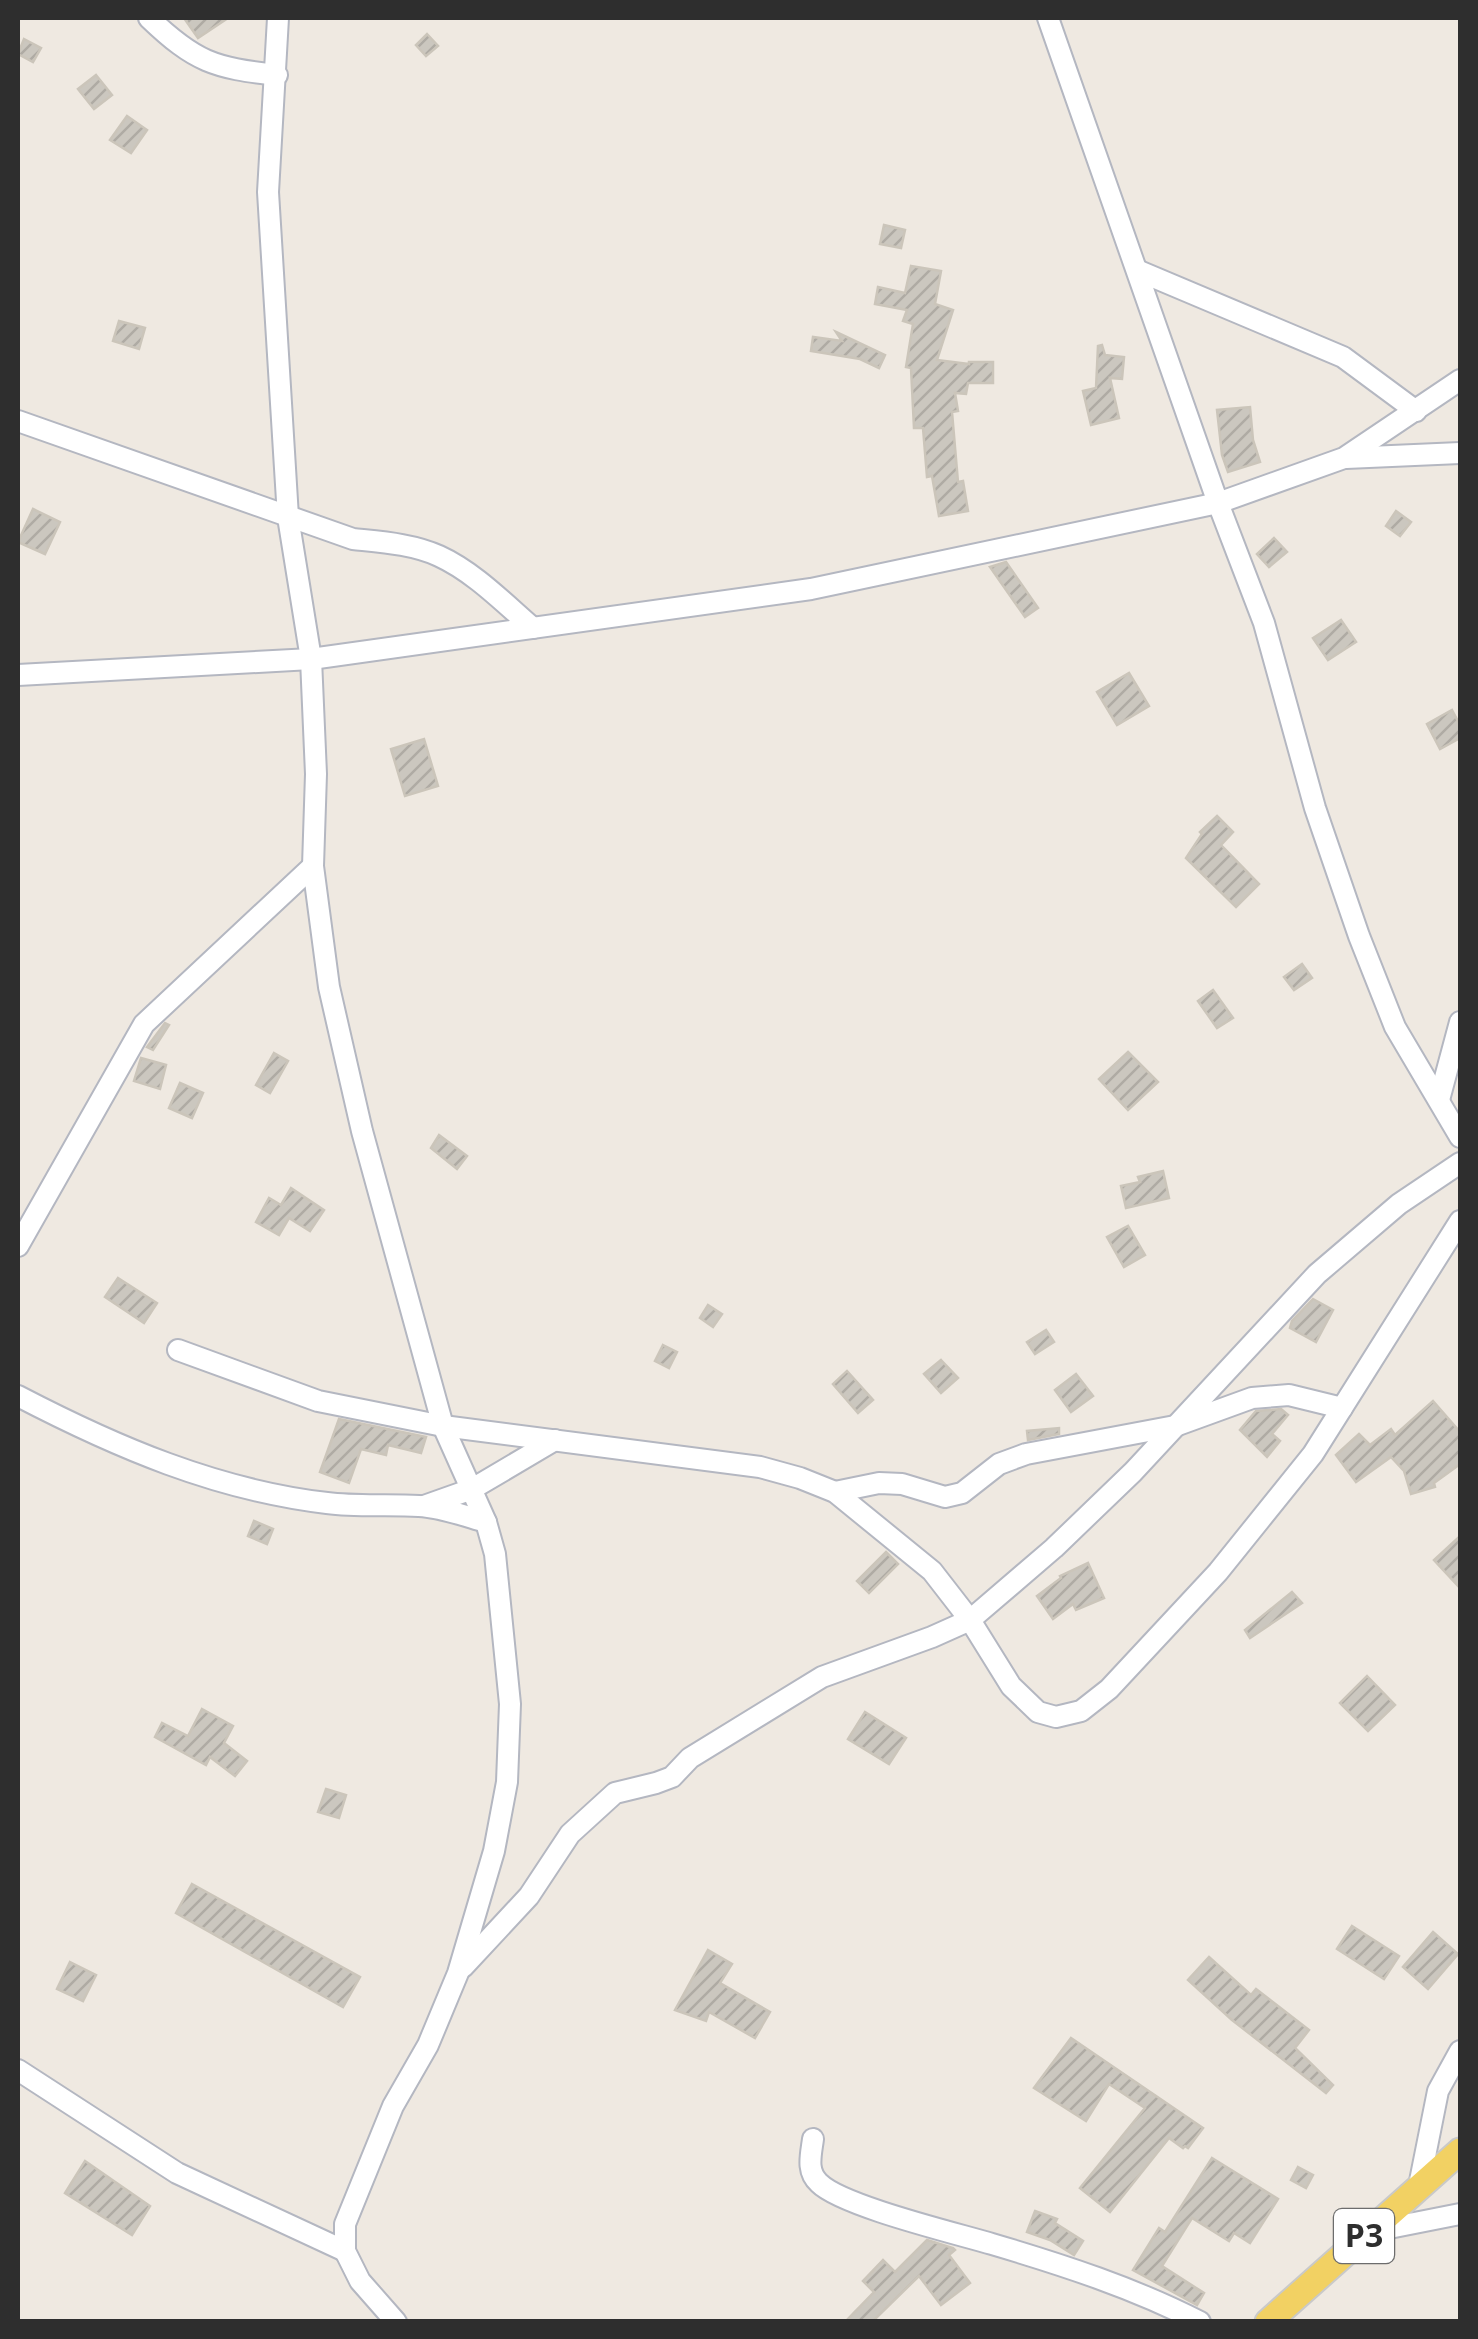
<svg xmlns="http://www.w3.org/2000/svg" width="1478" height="2339" viewBox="0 0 1478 2339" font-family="'Open Sans',sans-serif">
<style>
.building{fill:url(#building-hatch);stroke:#cbc5ba;stroke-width:2.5}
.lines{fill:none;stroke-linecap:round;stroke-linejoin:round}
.minor-casing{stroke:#b4b7c1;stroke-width:24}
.major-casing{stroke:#c9c9c9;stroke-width:29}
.minor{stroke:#fff;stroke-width:20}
.major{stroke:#f2d163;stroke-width:25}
.labels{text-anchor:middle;stroke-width:8;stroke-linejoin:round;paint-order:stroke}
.shield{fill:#fff;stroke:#6d6d6d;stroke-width:2.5}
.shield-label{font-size:32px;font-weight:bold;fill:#2e2e2e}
</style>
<defs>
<pattern id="building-hatch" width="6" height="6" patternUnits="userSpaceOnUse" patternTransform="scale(2.5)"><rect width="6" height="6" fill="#cbc7bf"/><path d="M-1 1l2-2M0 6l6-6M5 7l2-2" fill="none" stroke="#afaba4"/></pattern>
</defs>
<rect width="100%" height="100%" fill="#efe9e1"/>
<!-- building -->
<g class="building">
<polygon points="184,18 228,18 198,38"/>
<polygon points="427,34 438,46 426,56 416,45"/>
<polygon points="24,39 41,48 33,62 18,54"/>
<polygon points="96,75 112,95 94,109 78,89"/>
<polygon points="127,116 147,130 131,153 110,140"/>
<polygon points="884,225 905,230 901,248 880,244"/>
<polygon points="911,266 941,271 935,304 953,310 937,360 969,364 969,362 993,362 993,383 968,383 966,394 955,393 958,411 952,412 958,482 963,481 968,511 939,516 932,476 927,477 923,428 914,428 911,368 906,367 913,324 903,321 907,310 875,304 878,287 905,293"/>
<polygon points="119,321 145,328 139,349 113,341"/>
<polygon points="836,332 885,355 879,368 860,359 811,351 813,337 842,341"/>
<polygon points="1102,345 1105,355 1124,357 1122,379 1110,378 1119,418 1091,425 1083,391 1096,388 1098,346"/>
<polygon points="1250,407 1253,440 1260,462 1228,472 1222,455 1217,410"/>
<polygon points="33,509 60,522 45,554 18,542"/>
<polygon points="1396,511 1411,522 1400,536 1386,526"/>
<polygon points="1274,538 1287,552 1269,567 1257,554"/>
<polygon points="1006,562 1038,608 1025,617 990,567"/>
<polygon points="1341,620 1356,642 1328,660 1313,638"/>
<polygon points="1129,673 1149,706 1117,725 1097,692"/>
<polygon points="1452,710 1460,725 1460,738 1440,749 1427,724"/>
<polygon points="424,739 438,786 405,796 391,749"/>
<polygon points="1217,816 1233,832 1221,845 1259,884 1236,907 1186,858 1202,834 1200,832"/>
<polygon points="1302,964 1312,978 1294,990 1284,977"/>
<polygon points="1213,990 1233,1018 1217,1028 1198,1001"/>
<polygon points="165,1023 169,1025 153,1050 147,1047"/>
<polygon points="1128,1052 1158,1082 1128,1110 1099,1079"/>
<polygon points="274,1053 288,1061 270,1093 256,1085"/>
<polygon points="141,1058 166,1065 160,1089 134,1081"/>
<polygon points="180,1083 203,1093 192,1118 169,1108"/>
<polygon points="439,1135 467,1156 457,1169 431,1148"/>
<polygon points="1163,1171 1169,1198 1126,1208 1121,1186 1140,1182 1138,1177"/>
<polygon points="291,1188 324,1210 310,1231 289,1218 279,1235 256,1222 269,1198 281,1205"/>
<polygon points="1128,1226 1145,1255 1124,1267 1107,1237"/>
<polygon points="118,1278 157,1303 144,1323 105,1297"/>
<polygon points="1313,1299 1333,1310 1316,1342 1290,1328 1292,1321"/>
<polygon points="708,1305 722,1314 713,1327 700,1318"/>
<polygon points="1046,1330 1054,1342 1035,1354 1027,1342"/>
<polygon points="663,1345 677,1352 669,1368 655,1361"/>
<polygon points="941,1360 958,1378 941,1393 924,1374"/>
<polygon points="847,1371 873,1400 858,1413 833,1384"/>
<polygon points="1076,1374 1093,1396 1071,1412 1055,1390"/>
<polygon points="1433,1401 1460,1432 1460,1464 1434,1483 1435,1487 1411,1494 1404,1471 1391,1457 1356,1482 1336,1455 1359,1434 1370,1445 1391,1429 1395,1435"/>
<polygon points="1281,1409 1288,1415 1272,1434 1280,1441 1267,1457 1240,1430 1256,1411"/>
<polygon points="339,1419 426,1437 421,1453 388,1445 386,1455 361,1449 349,1483 320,1472"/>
<polygon points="1059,1428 1059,1434 1028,1440 1027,1431"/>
<polygon points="254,1521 273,1529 267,1544 248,1536"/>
<polygon points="1460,1536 1460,1588 1434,1560"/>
<polygon points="886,1552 898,1564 869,1593 857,1581"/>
<polygon points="1088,1563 1104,1598 1076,1610 1073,1604 1053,1619 1037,1596 1061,1578 1060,1576"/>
<polygon points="1292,1592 1302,1603 1250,1638 1245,1630"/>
<polygon points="1367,1676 1395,1705 1368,1731 1340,1703"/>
<polygon points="202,1709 233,1726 224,1743 247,1761 235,1776 210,1757 206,1765 155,1737 162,1723 188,1736"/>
<polygon points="865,1712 906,1738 889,1764 848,1739"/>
<polygon points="326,1789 346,1795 339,1818 318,1812"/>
<polygon points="192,1884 360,1977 343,2007 176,1913"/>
<polygon points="1352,1926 1399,1956 1384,1979 1337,1949"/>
<polygon points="1433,1932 1458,1954 1428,1989 1403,1967"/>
<polygon points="708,1950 732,1964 720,1983 770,2012 755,2038 709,2012 706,2021 675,2010"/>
<polygon points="1209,1957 1251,1995 1256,1989 1309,2030 1295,2048 1333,2085 1326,2093 1232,2020 1188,1980"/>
<polygon points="70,1962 96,1975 83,2001 57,1989"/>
<polygon points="1071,2038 1203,2128 1188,2148 1185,2146 1183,2148 1169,2138 1110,2212 1080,2188 1145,2108 1109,2084 1086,2121 1034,2088"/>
<polygon points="1212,2158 1278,2199 1250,2243 1234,2233 1229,2241 1192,2218 1162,2266 1204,2293 1197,2305 1133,2270 1159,2228 1165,2232"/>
<polygon points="85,2161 150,2206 132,2235 65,2193"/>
<polygon points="1298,2167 1313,2175 1306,2188 1291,2180"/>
<polygon points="1035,2211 1057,2219 1055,2223 1083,2241 1074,2255 1050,2240 1027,2232"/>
<polygon points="927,2240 953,2248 955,2250 949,2255 970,2283 941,2305 919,2276 872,2322 845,2322 874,2292 863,2281 883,2260 895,2272"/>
</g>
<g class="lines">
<defs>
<g id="minor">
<path d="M149,18C195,62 214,68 277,75"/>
<polyline points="278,18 268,192 288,517 311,659 316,774 313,866 329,987 362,1131 443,1426 486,1522 495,1554 510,1704 507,1782 494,1851 458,1973 428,2045 393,2106 345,2224 345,2251 360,2281 396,2322"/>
<polyline points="1048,18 1218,503 1264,623 1315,808 1359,936 1395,1027 1460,1137"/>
<polyline points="1139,271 1343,357 1416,411"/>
<path d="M18,421L353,539C381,542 413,544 439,556C474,572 504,603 533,628"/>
<polyline points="1346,458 1460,453"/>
<polyline points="18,675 311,659 811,589 1218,503 1344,458 1460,380"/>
<polyline points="1439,1100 1460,1022"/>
<polyline points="18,1246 144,1024 313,866"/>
<polyline points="178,1350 318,1401 443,1426 760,1467 800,1478 835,1492 932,1571 970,1620 1011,1686 1038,1712 1056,1717 1081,1711 1109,1689 1218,1572 1313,1454 1460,1221"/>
<path d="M18,1396C116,1447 216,1490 327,1503C357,1507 389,1504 419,1506C441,1507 465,1516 486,1522"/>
<polyline points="835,1492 879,1483 902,1484 945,1497 962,1493 999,1464 1026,1454 1175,1426 1252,1398 1289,1395 1342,1408"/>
<polyline points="424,1506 472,1489 555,1440"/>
<polyline points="463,1967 529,1896 570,1834 615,1793 656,1783 672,1777 690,1758 822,1677 932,1637 970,1620 1054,1548 1133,1472 1317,1274 1399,1204 1460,1163"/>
<polyline points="18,2070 177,2173 345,2251"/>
<path d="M813,2139C811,2155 806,2171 819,2183C842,2206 955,2233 992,2244C1063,2265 1134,2288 1200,2322"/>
<polyline points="1419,2186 1438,2091 1460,2051"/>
<polyline points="1369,2232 1460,2214"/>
</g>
<polyline id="major" points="1268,2322 1460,2151"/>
</defs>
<!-- minor casing -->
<use href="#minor" class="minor-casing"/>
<!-- major casing -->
<use href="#major" class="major-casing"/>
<!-- minor -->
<use href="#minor" class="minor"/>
<!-- major -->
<use href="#major" class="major"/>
</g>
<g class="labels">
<!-- shield labels -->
<rect class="shield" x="1334" y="2209" width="60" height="54" rx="8"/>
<g class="shield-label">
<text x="1364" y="2247">P3</text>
</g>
</g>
<!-- border -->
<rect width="1478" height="2339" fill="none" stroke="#2e2e2e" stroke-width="40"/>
</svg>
